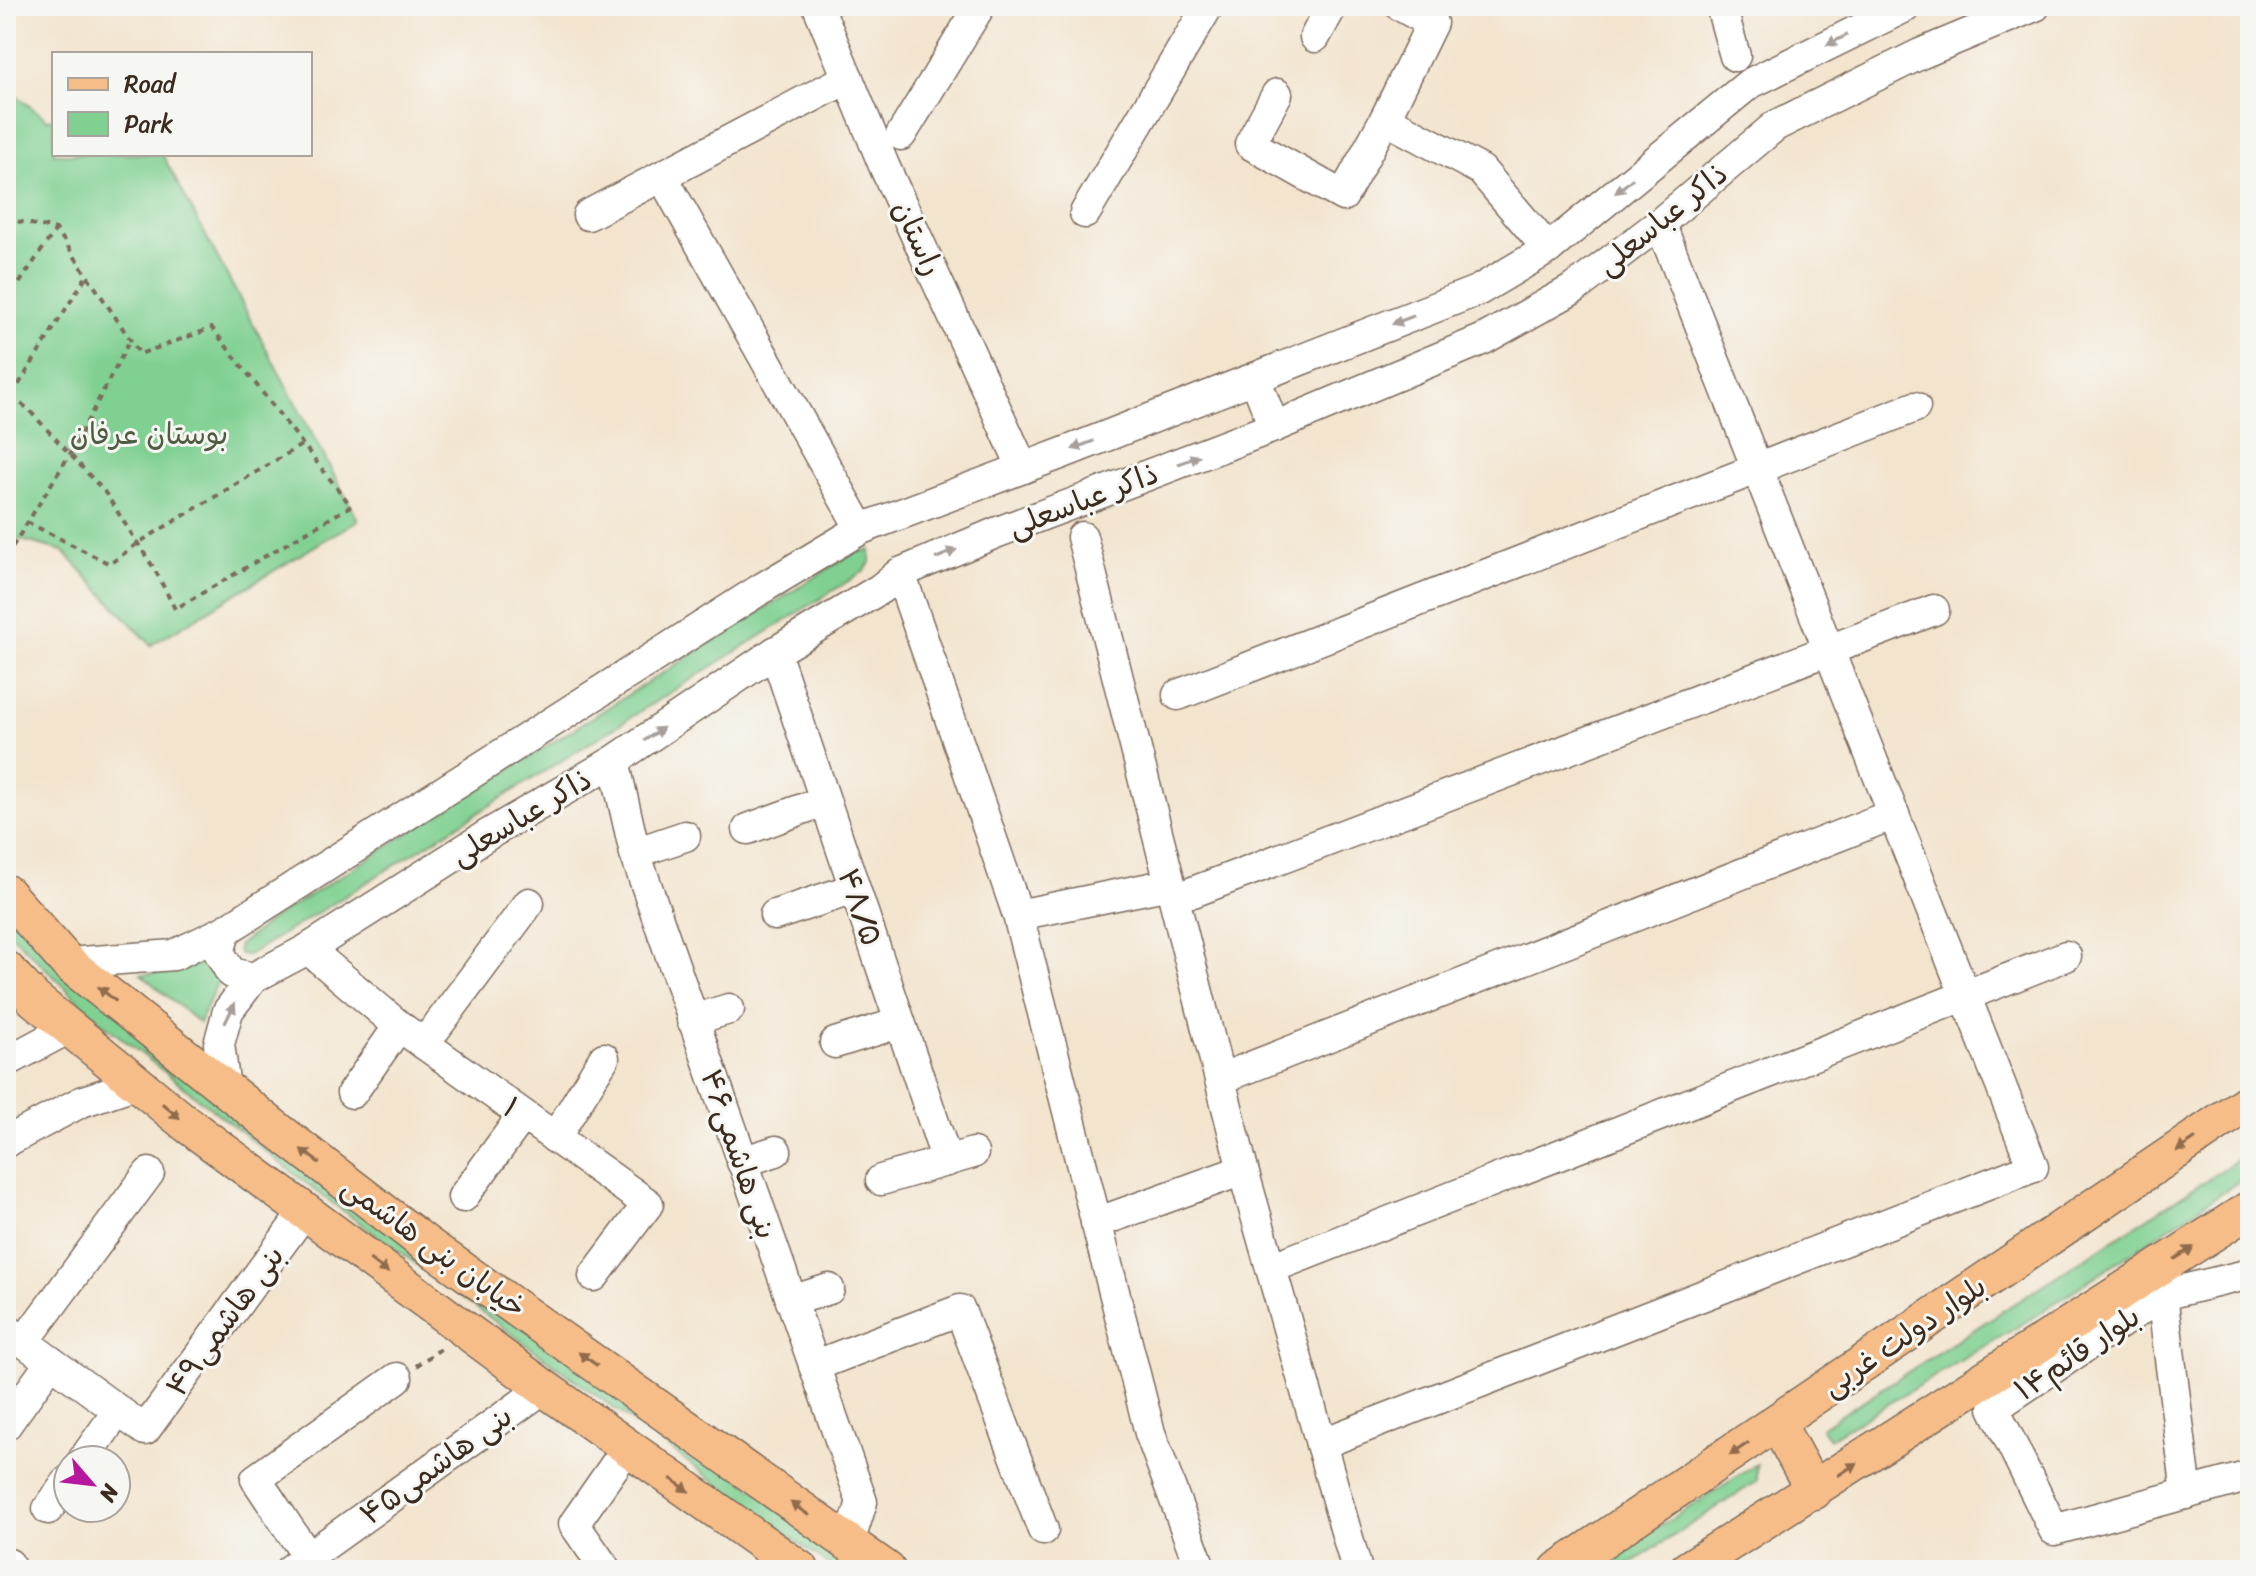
<svg xmlns="http://www.w3.org/2000/svg" width="2256" height="1576" viewBox="0 0 2256 1576" font-family="Sriracha,'Playpen Sans Arabic',sans-serif">
<style>
.green{fill:#7fd091;stroke:#5d7d58;stroke-width:2}
.lines{fill:none;stroke-linecap:round;stroke-linejoin:round}
.minor-casing{stroke:#7b6b5c;stroke-width:33}
.major-casing{stroke:#7b6b5c;stroke-width:39}
.path{stroke:#7b6b5c;stroke-width:4;stroke-dasharray:6 6;stroke-linecap:butt}
.minor{stroke:#fff;stroke-width:30}
.major{stroke:#f7bd88;stroke-width:36}
.oneway{fill:#a79f9a}
.oneway2{fill:#906c4e}
.labels{text-anchor:middle;stroke-width:6;stroke-linejoin:round;paint-order:stroke}
.street-label{font-size:30px;fill:#3b2a1e;stroke:#f6f6f2}
.park-label{font-size:30px;fill:#4f5c40;stroke:#f6f6f2}
</style>
<rect width="100%" height="100%" fill="#f6f6f2"/>
<filter id="ink" filterUnits="userSpaceOnUse"><feTurbulence type="fractalNoise" baseFrequency=".0125" numOctaves="2"/><feDisplacementMap in="SourceGraphic" scale="16" xChannelSelector="R" yChannelSelector="G"/><feConvolveMatrix kernelMatrix="1 2 1 2 8 2 1 2 1" color-interpolation-filters="sRGB"/></filter>
<filter id="wash" filterUnits="userSpaceOnUse"><feTurbulence type="fractalNoise" baseFrequency=".006" numOctaves="4" result="noise"/><feDisplacementMap in="SourceGraphic" scale="32" xChannelSelector="R" yChannelSelector="G"/><feGaussianBlur stdDeviation="1.8" result="paint"/><feColorMatrix in="noise" values="0 0 0 0 0 0 0 0 0 0 0 0 0 0 0 0 0 1.4 0 .05"/><feComposite in="paint" operator="in"/></filter>
<g filter="url(#wash)">
<rect width="100%" height="100%" fill="#f3e4ce"/>
<!-- green -->
<g class="green">
<polygon points="6,88 48,120 54,118 54,154 162,154 358,520 151,645 63,551 18,539 6,558"/>
<polygon points="870,550 871,561 865,570 847,582 329,906 248,955 239,954 238,946 272,919 855,552"/>
<polygon points="6,913 859,1570 836,1570 324,1197 96,1018 6,929"/>
<polygon points="214,959 221,975 199,1023 141,974 177,972"/>
<polygon points="2250,1152 2250,1174 2029,1320 1829,1439 1821,1428"/>
<polygon points="1757,1464 1757,1481 1621,1570 1591,1570"/>
</g>
</g>
<g filter="url(#ink)">
<g class="lines">
<defs>
<g id="minor">
<polyline points="818,6 885,168 1023,468"/>
<polyline points="1401,6 1432,23 1385,119 1481,170 1548,249"/>
<polyline points="1721,6 1735,56"/>
<polyline points="1315,37 1332,6"/>
<polyline points="1277,94 1250,144 1343,196 1385,119"/>
<polyline points="901,135 980,6"/>
<polyline points="662,176 861,529"/>
<polyline points="1085,213 1208,6"/>
<polyline points="588,215 848,78"/>
<polyline points="1255,378 1274,427"/>
<polyline points="1082,537 1243,1170 1357,1570"/>
<polyline points="900,573 1018,915 1150,1433 1201,1570"/>
<polyline points="775,652 947,1161"/>
<polyline points="1178,695 1915,407"/>
<polyline points="614,761 635,853 862,1502 849,1543"/>
<polyline points="748,829 824,801"/>
<polyline points="635,853 685,836"/>
<polyline points="1193,892 1934,610"/>
<polyline points="775,915 853,889"/>
<polyline points="1018,915 1170,884"/>
<polyline points="226,930 219,952 231,973 253,978"/>
<polyline points="308,949 399,1026 648,1204 594,1276"/>
<polyline points="68,963 174,955 226,930 764,587 861,529 1063,453 1479,290 1548,249 1749,84 1907,6"/>
<polyline points="692,1020 729,1009"/>
<polyline points="835,1043 899,1023"/>
<polyline points="424,1044 529,903"/>
<polyline points="6,1062 69,1028"/>
<polyline points="1220,1079 1894,814"/>
<polyline points="225,1088 219,1044 228,1011 253,978 308,949 489,834 614,761 775,652 880,589 900,573 998,532 1274,427 1484,339 1575,288 1660,223 1775,126 1920,54 2035,6"/>
<polyline points="352,1093 399,1026"/>
<polyline points="555,1138 604,1058"/>
<polyline points="6,1142 81,1102 137,1083"/>
<polyline points="742,1162 776,1151"/>
<polyline points="881,1180 973,1153"/>
<polyline points="463,1197 523,1115"/>
<polyline points="1096,1223 1243,1170"/>
<polyline points="1271,1268 2066,956"/>
<polyline points="2162,1295 1994,1408 2054,1530 2250,1476"/>
<polyline points="791,1301 829,1289"/>
<polyline points="6,1329 145,1430 305,1211"/>
<polyline points="24,1342 149,1173"/>
<polyline points="814,1366 960,1310 1043,1530"/>
<polyline points="6,1425 51,1362"/>
<polyline points="1321,1444 2033,1167 1660,223"/>
<polyline points="83,1460 118,1411"/>
<polyline points="2187,1494 2162,1295 2250,1274"/>
<polyline points="48,1509 68,1481"/>
<polyline points="308,1557 256,1479 397,1378"/>
<polyline points="6,1568 9,1564"/>
<polyline points="290,1570 544,1388"/>
<polyline points="606,1570 574,1524 627,1448"/>
</g>
<g id="major">
<polyline points="6,893 68,963 276,1129 427,1245 887,1570"/>
<polyline points="6,969 34,999 188,1125 544,1388 801,1570"/>
<polyline points="1777,1423 1814,1491"/>
<polyline points="1558,1570 2250,1101"/>
<polyline points="1687,1570 2250,1209"/>
</g>
</defs>
<!-- minor casing -->
<use href="#minor" class="minor-casing"/>
<!-- major casing -->
<use href="#major" class="major-casing"/>
<!-- path -->
<g class="path">
<polyline points="6,219 56,229 140,354 212,328 351,506 175,609 155,570 104,491 27,408 6,393"/>
<polyline points="6,303 56,229"/>
<polyline points="6,405 87,275"/>
<polyline points="27,522 110,564 138,543 303,444"/>
<polyline points="6,557 70,454 130,340"/>
<polyline points="416,1366 442,1348"/>
</g>
<!-- minor -->
<use href="#minor" class="minor"/>
<!-- major -->
<use href="#major" class="major"/>
</g>
<!-- one-way arrows -->
<defs><path id="oneway-solid" d="M-6-.8H1V-3.2L6.5 0L1 3.2V.8H-6Z" transform="scale(2)"/></defs>
<g class="oneway">
<use href="#oneway-solid" transform="translate(1837 40) rotate(154)"/>
<use href="#oneway-solid" transform="translate(1624 186) rotate(140)"/>
<use href="#oneway-solid" transform="translate(1403 320) rotate(159)"/>
<use href="#oneway-solid" transform="translate(1083 445) rotate(159)"/>
<use href="#oneway-solid" transform="translate(1189 460) rotate(-21)"/>
<use href="#oneway-solid" transform="translate(946 554) rotate(-23)"/>
<use href="#oneway-solid" transform="translate(654 734) rotate(-34)"/>
<use href="#oneway-solid" transform="translate(230 1013) rotate(-64)"/>
</g>
<g class="oneway2">
<use href="#oneway-solid" transform="translate(107 994) rotate(-141)"/>
<use href="#oneway-solid" transform="translate(171 1111) rotate(40)"/>
<use href="#oneway-solid" transform="translate(2186 1145) rotate(146)"/>
<use href="#oneway-solid" transform="translate(310 1156) rotate(-143)"/>
<use href="#oneway-solid" transform="translate(2184 1253) rotate(-33)"/>
<use href="#oneway-solid" transform="translate(379 1266) rotate(36)"/>
<use href="#oneway-solid" transform="translate(588 1359) rotate(-145)"/>
<use href="#oneway-solid" transform="translate(1739 1449) rotate(146)"/>
<use href="#oneway-solid" transform="translate(1848 1469) rotate(-33)"/>
<use href="#oneway-solid" transform="translate(680 1485) rotate(36)"/>
<use href="#oneway-solid" transform="translate(800 1509) rotate(-145)"/>
</g>
</g>
<g class="labels">
<!-- street labels -->
<g class="street-label">
<text transform="translate(1662 219) rotate(-39)" y="10">ذاکر عباسعلی</text>
<text transform="translate(918 238) rotate(65)" y="10">راستان</text>
<text transform="translate(1083 500) rotate(-21)" y="10">ذاکر عباسعلی</text>
<text transform="translate(521 817) rotate(-31)" y="10">ذاکر عباسعلی</text>
<text transform="translate(860 907) rotate(71)" y="10">۴۸/۵</text>
<text transform="translate(511 1107) rotate(36)" y="10">۱</text>
<text transform="translate(739 1154) rotate(71)" y="10">بنی هاشمی۴۶</text>
<text transform="translate(434 1247) rotate(36)" y="10">خیابان بنی هاشمی</text>
<text transform="translate(225 1321) rotate(-54)" y="10">بنی هاشمی۴۹</text>
<text transform="translate(1904 1336) rotate(-34)" y="10">بلوار دولت غربی</text>
<text transform="translate(2077 1353) rotate(-34)" y="10">بلوار قائم۱۴</text>
<text transform="translate(436 1465) rotate(-36)" y="10">بنی هاشمی۴۵</text>
</g>
<!-- park labels -->
<g class="park-label">
<text x="149" y="444">بوستان عرفان</text>
</g>
</g>
<!-- margin -->
<rect width="2256" height="1576" fill="none" stroke="#f6f6f2" stroke-width="32"/>
<!-- legend -->
<rect x="52" y="52" width="260" height="104" fill="#f6f6f2" stroke="#aba49d" stroke-width="2"/>
<rect x="68" y="78" width="40" height="12" fill="#f7bd88" stroke="#aba49d" stroke-width="2"/>
<text x="124" y="92" font-size="24" fill="#3b2a1e">Road</text>
<rect x="68" y="112" width="40" height="24" fill="#7fd091" stroke="#aba49d" stroke-width="2"/>
<text x="124" y="132" font-size="24" fill="#3b2a1e">Park</text>
<!-- north arrow -->
<g transform="translate(92 1484) rotate(118)"><circle r="38" fill="#f6f6f2" stroke="#aba49d" stroke-width="2"/>
<path d="M0-6L14 30L0 20L-14 30Z" fill="#b5179e"/>
<text y="-12" font-size="22" font-weight="bold" text-anchor="middle" fill="#3b2a1e">N</text>
</g>
</svg>
